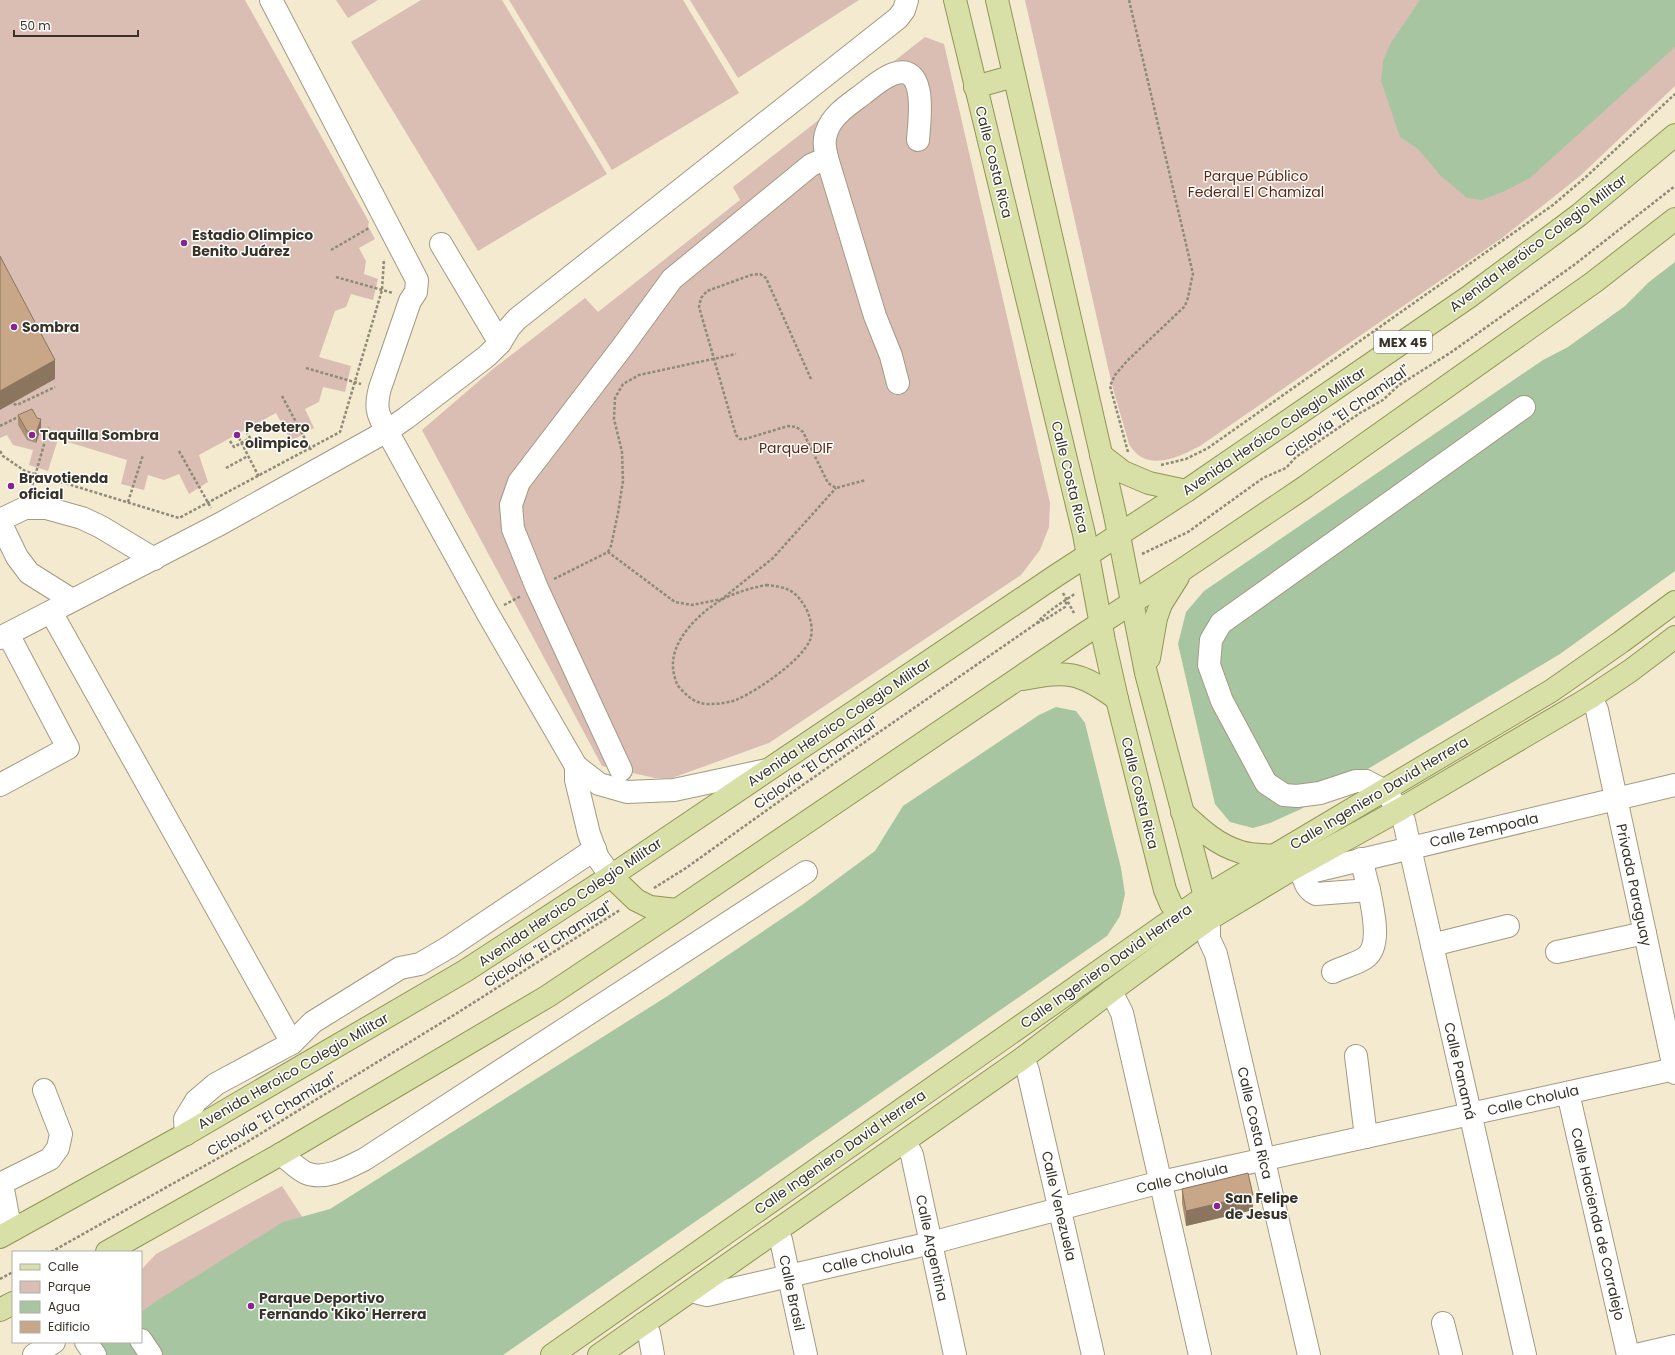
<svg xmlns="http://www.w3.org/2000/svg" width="1675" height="1355" viewBox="0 0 1675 1355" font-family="Poppins,sans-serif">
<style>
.green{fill:#dabeb4}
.water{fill:#a8c5a2}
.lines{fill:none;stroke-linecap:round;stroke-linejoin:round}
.minor-casing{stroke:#a39a83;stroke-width:24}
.major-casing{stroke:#909655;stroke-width:24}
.path{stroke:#8f8977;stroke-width:2.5;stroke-dasharray:3 2;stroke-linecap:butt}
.minor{stroke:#fff;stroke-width:22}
.major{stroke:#d9e0a7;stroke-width:22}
.wall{fill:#ab9075}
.shaded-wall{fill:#8b755f}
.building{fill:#c7a788;stroke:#8b755f}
.poi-dot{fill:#87248d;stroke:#fff;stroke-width:1.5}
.labels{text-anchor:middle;stroke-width:3;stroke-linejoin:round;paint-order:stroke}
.shield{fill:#fff;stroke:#737069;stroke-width:1}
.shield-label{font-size:13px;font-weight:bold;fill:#373329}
.street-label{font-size:14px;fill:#373329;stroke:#fff}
.park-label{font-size:14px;fill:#5c2510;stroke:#fff}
.poi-label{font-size:14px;font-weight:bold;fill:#373329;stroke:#fff;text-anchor:start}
</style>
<rect width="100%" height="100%" fill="#f3ead0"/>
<!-- green -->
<g class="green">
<polygon points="0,0 245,0 369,222 368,226 375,239 359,248 366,261 364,274 378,279 373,300 351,294 346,307 335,311 319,357 351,366 345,392 323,387 319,402 305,409 314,428 291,441 276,413 199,455 208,482 189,494 179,474 164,480 148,475 144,490 121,484 127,460 58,439 48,471 29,465 33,450 13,445 7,435 0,438"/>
<polygon points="336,0 378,0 348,18"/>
<polygon points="421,0 502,0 607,174 478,251 351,42"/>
<polygon points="509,0 683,0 739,93 612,170"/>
<polygon points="690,0 859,0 738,78"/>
<path d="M1025,0H1675V86L1580,176L1502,238L1200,446C1177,458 1145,473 1129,444L1112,385Z"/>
<polygon points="925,37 944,44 1050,503 1049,527 1040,550 1021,575 769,743 672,778 655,778 602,766 422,430 493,369 585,298 598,312 740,200 733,187"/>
<polygon points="282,1186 393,1355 129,1355 141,1342 141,1270 156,1254"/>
</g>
<!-- water -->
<g class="water">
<polygon points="1420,0 1675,0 1675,47 1530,178 1505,191 1482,200 1467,198 1440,175 1418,149 1400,137 1381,81 1383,61 1390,44"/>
<polygon points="1675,262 1675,571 1560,654 1301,809 1270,823 1253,828 1230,822 1215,804 1178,644 1186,612 1204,591 1543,360 1568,347 1625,306 1649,282"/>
<polygon points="1056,707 1076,711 1085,723 1121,868 1125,894 1120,916 1107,936 503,1355 80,1355 98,1342 141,1342 141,1312 158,1300 283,1222 330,1209 666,997 802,905 875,851 903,806 1039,715"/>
</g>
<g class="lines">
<defs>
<g id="minor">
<polyline points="441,244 500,343"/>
<path d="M898,383L891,356L875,316L827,158C825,149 823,140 827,131C832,115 850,104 863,94C872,87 882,78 893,74C929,61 919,123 918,140"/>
<polyline points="1524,407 1221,623 1211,640 1209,665 1222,701 1266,783 1284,795 1297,796 1320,793 1356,781 1366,781 1385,791 1399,810 1404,821 1410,848 1525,1355"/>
<polyline points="0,520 25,508 46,508 82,518 101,527 154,559"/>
<polyline points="0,522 17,557 29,573 72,600"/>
<polyline points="51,612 292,1043"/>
<path d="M0,638L220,524L387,431C377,414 375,407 380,388L410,301L416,292L417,280L271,0"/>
<polyline points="1591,697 1597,710 1675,1073"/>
<polyline points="576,766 576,780 589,834 598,858 611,876"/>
<polyline points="621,770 537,588 513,529 511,505 519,482 623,346 672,279 811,165 827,158"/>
<polyline points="767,770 674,790 627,792 599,784 576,766 488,614 387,431 406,418 487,356 500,343 509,328 517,319 898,18 904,10 907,0"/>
<polyline points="0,785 68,748 8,634"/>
<polyline points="1294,868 1302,874 1675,785"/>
<path d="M1302,874C1305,883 1307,890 1316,894L1369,890L1361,859"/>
<polyline points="1209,919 1209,939 1216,954 1309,1355"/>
<polyline points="1432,945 1508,926"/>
<polyline points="1557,952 1645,933"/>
<path d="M1333,972C1343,967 1356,964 1365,958C1383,946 1372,907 1369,890"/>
<polyline points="1111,991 1122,1013 1200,1355"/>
<polyline points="1356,1056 1366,1137"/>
<polyline points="1023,1058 1028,1071 1093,1355"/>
<polyline points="1568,1093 1628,1355"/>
<polyline points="186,1134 185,1119 196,1101 216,1084 292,1043 313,1022 400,968 420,964 449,947 595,849"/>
<polyline points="905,1142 912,1155 955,1355"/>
<path d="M281,1154C289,1160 297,1169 306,1173C325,1181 349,1167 365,1159L806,872"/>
<polyline points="0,1184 50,1159 58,1148 61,1134 44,1090"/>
<polyline points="2,1184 8,1216 14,1229"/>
<polyline points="776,1232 781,1240 806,1355"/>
<polyline points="691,1291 707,1295 789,1276 931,1243 1161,1182 1675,1069"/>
<polyline points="1443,1323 1451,1355"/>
<polyline points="643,1324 649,1333 653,1355"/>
<polyline points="141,1340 151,1355"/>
<polyline points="86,1342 95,1355"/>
<polyline points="34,1355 54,1342"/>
<polyline points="1636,1355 1675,1346"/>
</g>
<g id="major">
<polyline points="955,0 1084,534 1104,641 1117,699 1165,890 1171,904 1190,924"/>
<polyline points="997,0 1115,515 1146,673 1208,908"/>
<polyline points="975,87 1014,76"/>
<polyline points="1101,455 1123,472 1149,483 1186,491"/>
<polyline points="1149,658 1156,618 1161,604 1178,577"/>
<path d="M1023,679C1069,670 1079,672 1117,699"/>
<path d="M1182,812C1200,829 1217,845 1241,852C1251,855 1263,855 1273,856"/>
<polyline points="611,876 636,900 650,907 677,910"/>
<polyline points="0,1237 186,1134 465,971 611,876 1054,577 1186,491 1470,296 1579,215 1675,135"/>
<polyline points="107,1252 281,1154 548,996 677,910 1081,636 1182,570 1305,487 1594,282 1675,219"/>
<polyline points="0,1310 13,1303"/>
<polyline points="552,1355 1206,896 1551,691 1621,642 1675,602"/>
<polyline points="599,1355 1023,1058 1111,991 1209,919 1294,868 1399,810 1591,697 1630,671 1675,637"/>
</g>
</defs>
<!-- minor casing -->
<use href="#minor" class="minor-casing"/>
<!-- major casing -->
<use href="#major" class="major-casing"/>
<!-- path -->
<g class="path">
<polyline points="331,250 369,228"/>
<polyline points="336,277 393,293"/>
<polyline points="306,368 361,384"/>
<polyline points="811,379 766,278 760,274 751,275 707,291 701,298 699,307 736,435 740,439 745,439 788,426 796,427 803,432 828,483 836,488 866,480"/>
<polyline points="282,396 311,450"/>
<polyline points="9,402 17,405 55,387"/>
<polyline points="0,426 20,416"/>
<polyline points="239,438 259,477"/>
<polyline points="230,441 234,447 250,438 247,433"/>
<polyline points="0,451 3,456 25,471 179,518 340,432 382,290 384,259"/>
<polyline points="179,451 211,508"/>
<path d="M1128,452L1110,386L1115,375L1127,361L1184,307C1189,300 1190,284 1193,274L1129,0"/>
<polyline points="1161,465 1186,459 1208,448 1553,205 1587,176 1675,94"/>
<polyline points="226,468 248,456"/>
<polyline points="31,490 49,427"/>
<polyline points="128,502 143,455"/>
<polyline points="608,552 611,546 618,513 623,481 622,452 614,419 615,398 623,384 639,375 736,354"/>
<polyline points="1142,554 1188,532 1263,478 1286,468 1296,457 1360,413 1383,400 1399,385 1450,353 1574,265 1675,186"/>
<polyline points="554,579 608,552 675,602 692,605 722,599 773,558 836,488"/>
<path d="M766,585C785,587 794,589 804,605C810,614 814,630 810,640C801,661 758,690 738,699C729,703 718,704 708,704C696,704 688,697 680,688C677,685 676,682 675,678C666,650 688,625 708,609C713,606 718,601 723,599C737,592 751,588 766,585Z"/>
<polyline points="1063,593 1074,613"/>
<polyline points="504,605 521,596"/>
<polyline points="1037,623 1046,619 1065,607 1067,600"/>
<path d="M654,888L686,868L781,800L1037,623C1048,610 1062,603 1076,593"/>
<polyline points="51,1252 247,1142 454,1015 620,910"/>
<polyline points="0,1279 13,1272"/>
</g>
<!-- minor -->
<use href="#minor" class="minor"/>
<!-- major -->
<use href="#major" class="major"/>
</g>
<!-- wall -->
<g class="wall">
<polygon points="18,415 41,429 36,443 27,440 18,425"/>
<polygon points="1182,1189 1253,1210 1186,1226 1182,1203"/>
</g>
<!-- shaded-wall -->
<g class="shaded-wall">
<polygon points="55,360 55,379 0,410 0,391"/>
<polygon points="41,419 41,429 36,443 36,433"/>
<polygon points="1253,1195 1253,1210 1186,1226 1186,1211"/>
</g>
<!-- building -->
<g class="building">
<polygon points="0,256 55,360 0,391"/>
<polygon points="32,409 37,418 41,419 36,433 27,431 18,415"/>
<polygon points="1248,1173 1253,1195 1186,1211 1182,1189"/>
</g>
<!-- markers -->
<g class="poi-dot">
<circle cx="184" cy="243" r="4"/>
<circle cx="14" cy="327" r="4"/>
<circle cx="32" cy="435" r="4"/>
<circle cx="237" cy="435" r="4"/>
<circle cx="11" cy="486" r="4"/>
<circle cx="1217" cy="1206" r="4"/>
<circle cx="251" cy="1306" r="4"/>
</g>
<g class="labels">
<!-- shield labels -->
<rect class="shield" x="1374" y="331" width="58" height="22" rx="3"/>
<g class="shield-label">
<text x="1403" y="347">MEX 45</text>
</g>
<!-- street labels -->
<g class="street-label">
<text transform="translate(994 162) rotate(76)" y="5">Calle Costa Rica</text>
<text transform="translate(1538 243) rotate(-37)" y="5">Avenida Heróico Colegio Militar</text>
<text transform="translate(1347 411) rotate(-35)" y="5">Ciclovía "El Chamizal"</text>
<text transform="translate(1274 431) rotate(-34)" y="5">Avenida Heróico Colegio Militar</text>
<text transform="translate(1070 477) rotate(76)" y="5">Calle Costa Rica</text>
<text transform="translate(839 722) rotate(-34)" y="5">Avenida Heroico Colegio Militar</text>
<text transform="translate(816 763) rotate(-35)" y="5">Ciclovía "El Chamizal"</text>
<text transform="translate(1140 793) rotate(76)" y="5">Calle Costa Rica</text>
<text transform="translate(1379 793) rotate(-31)" y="5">Calle Ingeniero David Herrera</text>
<text transform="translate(1484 830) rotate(-13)" y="5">Calle Zempoala</text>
<text transform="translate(1634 885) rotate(78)" y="5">Privada Paraguay</text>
<text transform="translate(570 902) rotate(-34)" y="5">Avenida Heroico Colegio Militar</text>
<text transform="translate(548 944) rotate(-32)" y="5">Ciclovía "El Chamizal"</text>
<text transform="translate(1106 966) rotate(-35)" y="5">Calle Ingeniero David Herrera</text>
<text transform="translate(293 1071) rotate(-30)" y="5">Avenida Heroico Colegio Militar</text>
<text transform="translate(1460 1071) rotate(77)" y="5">Calle Panamá</text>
<text transform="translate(1533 1100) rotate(-13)" y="5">Calle Cholula</text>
<text transform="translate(272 1114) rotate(-31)" y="5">Ciclovía "El Chamizal"</text>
<text transform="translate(1255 1123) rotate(77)" y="5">Calle Costa Rica</text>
<text transform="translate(840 1152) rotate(-35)" y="5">Calle Ingeniero David Herrera</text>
<text transform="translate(1182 1178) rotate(-13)" y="5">Calle Cholula</text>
<text transform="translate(1059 1206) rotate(77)" y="5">Calle Venezuela</text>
<text transform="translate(1598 1224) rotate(77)" y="5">Calle Hacienda de Corralejo</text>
<text transform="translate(932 1248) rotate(78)" y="5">Calle Argentina</text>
<text transform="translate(868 1258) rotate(-13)" y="5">Calle Cholula</text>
<text transform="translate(792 1293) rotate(78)" y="5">Calle Brasil</text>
</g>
<!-- park labels -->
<g class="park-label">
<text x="1256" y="181">Parque Público<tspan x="1256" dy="16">Federal El Chamizal</tspan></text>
<text x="796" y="453">Parque DIF</text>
</g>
<!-- poi labels -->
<g class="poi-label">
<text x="192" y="240">Estadio Olimpico<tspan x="192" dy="16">Benito Juárez</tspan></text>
<text x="22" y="332">Sombra</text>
<text x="245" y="432">Pebetero<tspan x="245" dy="16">olìmpico</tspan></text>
<text x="40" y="440">Taquilla Sombra</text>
<text x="19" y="483">Bravotienda<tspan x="19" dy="16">oficial</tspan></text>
<text x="1225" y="1203">San Felipe<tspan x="1225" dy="16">de Jesus</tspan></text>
<text x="259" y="1303">Parque Deportivo<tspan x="259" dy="16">Fernando 'Kiko' Herrera</tspan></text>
</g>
</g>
<!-- legend -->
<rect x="12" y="1251" width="130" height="92" fill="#ffffff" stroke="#afada9"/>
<rect x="20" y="1264" width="20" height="6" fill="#d9e0a7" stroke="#afada9"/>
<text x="48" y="1271" font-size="12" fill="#373329">Calle</text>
<rect x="20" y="1281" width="20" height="12" fill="#dabeb4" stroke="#afada9"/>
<text x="48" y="1291" font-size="12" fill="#373329">Parque</text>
<rect x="20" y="1301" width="20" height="12" fill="#a8c5a2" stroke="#afada9"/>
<text x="48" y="1311" font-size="12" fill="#373329">Agua</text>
<rect x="20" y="1321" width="20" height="12" fill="#c7a788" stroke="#afada9"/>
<text x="48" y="1331" font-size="12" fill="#373329">Edificio</text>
<!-- scale -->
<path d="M14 30v6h124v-6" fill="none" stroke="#373329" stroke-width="2"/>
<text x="20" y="30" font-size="12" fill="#373329" stroke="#ffffff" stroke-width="3" paint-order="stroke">50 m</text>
</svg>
